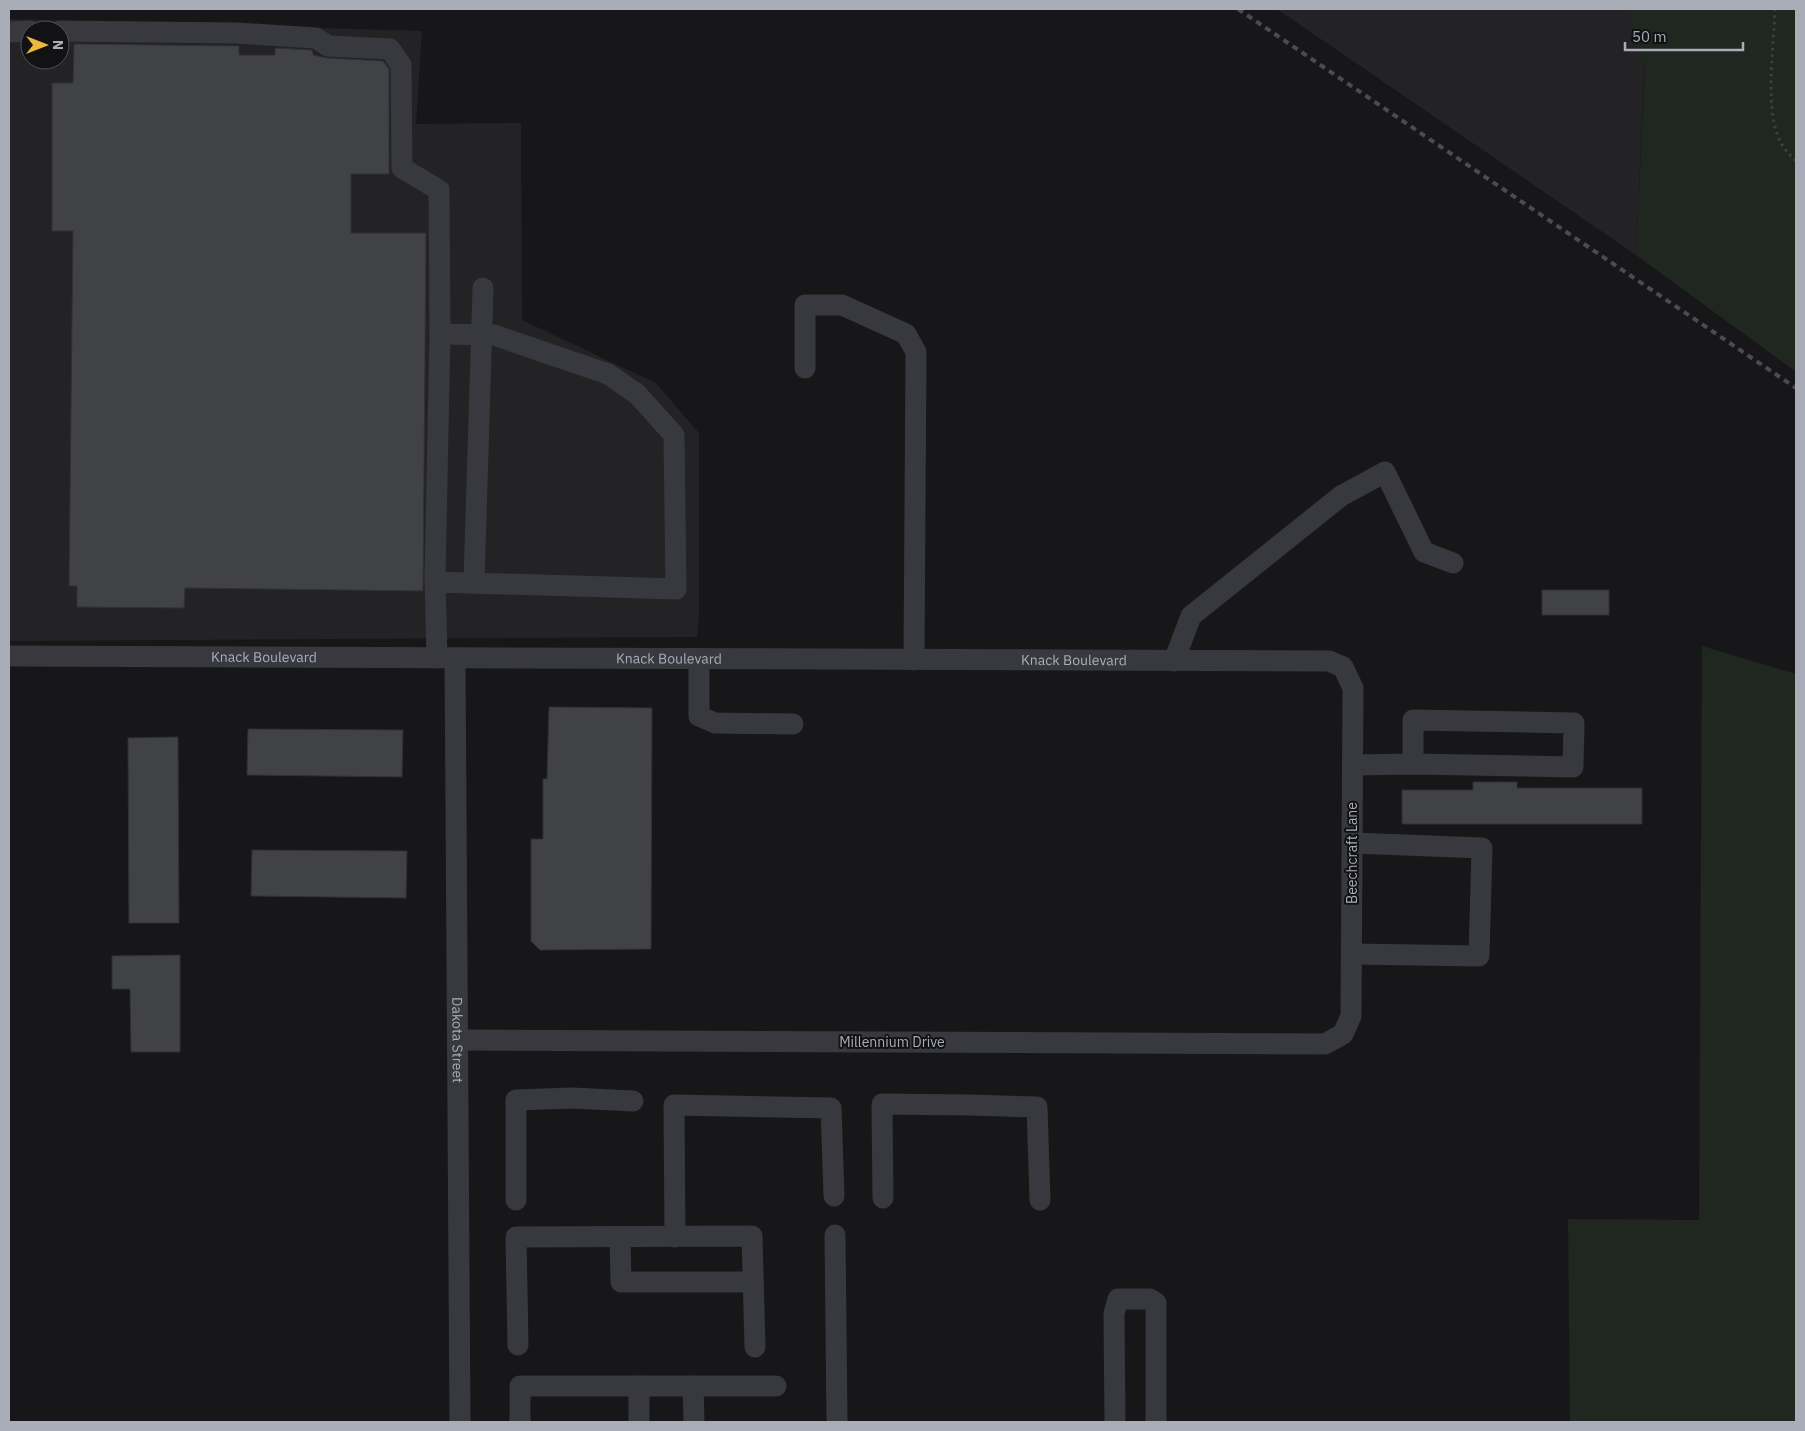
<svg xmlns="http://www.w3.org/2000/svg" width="1805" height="1431" viewBox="0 0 1805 1431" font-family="'IBM Plex Sans',sans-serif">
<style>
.built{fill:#232326;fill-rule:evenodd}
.green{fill:#1f2720}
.building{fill:#414246;stroke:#313135}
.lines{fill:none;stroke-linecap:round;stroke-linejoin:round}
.path{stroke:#3e3f44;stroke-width:3;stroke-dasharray:2.5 4;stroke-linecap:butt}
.minor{stroke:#38393e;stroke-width:21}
.rail{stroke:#4b4c52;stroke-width:4;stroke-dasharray:6 5;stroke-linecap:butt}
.labels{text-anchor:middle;stroke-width:4;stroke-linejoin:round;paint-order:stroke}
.street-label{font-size:14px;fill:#a9adb8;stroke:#121214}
</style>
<rect width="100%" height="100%" fill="#171719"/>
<!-- built -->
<g class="built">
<polygon points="1277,9 1647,9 1636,255"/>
<path d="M9,19L422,31L416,124L521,123L522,320L656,383L699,433V614L697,637L9,641ZM30,30H60V60H30Z"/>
</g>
<!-- green -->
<g class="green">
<polygon points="1630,9 1796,9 1796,372 1636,255 1645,66 1633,38"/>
<polygon points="1702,646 1796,674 1796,1422 1570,1422 1568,1219 1699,1220"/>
</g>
<!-- building -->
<g class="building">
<polygon points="74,44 239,46 239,55 275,55 275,48 312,50 313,55 327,58 383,61 389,69 389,174 351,174 351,233 426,233 423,591 185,588 184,608 77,607 77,586 69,586 73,231 52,231 52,83 73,83"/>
<rect x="1542" y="590" width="67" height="25"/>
<polygon points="549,707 652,708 651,949 540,950 531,941 531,839 543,839 543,779 547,779"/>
<polygon points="248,729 403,730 402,777 247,775"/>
<polygon points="178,737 179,923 129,923 128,738"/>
<polygon points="1473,782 1517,782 1517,788 1642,788 1642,824 1402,824 1402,790 1473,790"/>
<polygon points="252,850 407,851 406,898 251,896"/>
<polygon points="180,955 180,1052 131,1052 130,989 112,989 112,956"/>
</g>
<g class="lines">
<!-- path -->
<path class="path" d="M1775,9C1774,43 1765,105 1778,136C1781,146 1789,154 1796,161"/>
<!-- minor -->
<g class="minor">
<polyline points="60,31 236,33 316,38 328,46 390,49 401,65 402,168 439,190 440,334 435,576 437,658"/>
<polyline points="9,32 30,31"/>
<polyline points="805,368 805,305 842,305 906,334 916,352 914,660"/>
<polyline points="435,582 676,589 674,435 637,394 608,374 494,335 440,334"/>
<polyline points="474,583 483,288"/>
<path id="s1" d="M9,656L1329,661L1343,667L1353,688L1351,1016L1343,1034L1325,1044L458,1040"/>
<path id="s2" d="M455,658L460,1422"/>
<polyline points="699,659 699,716 715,723 793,724"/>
<polyline points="1174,661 1191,616 1341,496 1385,472 1424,552 1453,563"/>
<polyline points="1353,765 1413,764 1413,720 1574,723 1573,767 1413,764"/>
<polyline points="1352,954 1479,956 1482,848 1353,843"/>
<polyline points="883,1198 882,1104 969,1105 1037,1107 1040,1200"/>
<polyline points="516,1200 516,1100 572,1098 633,1101"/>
<polyline points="835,1235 837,1422"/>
<polyline points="620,1237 621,1282 753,1282"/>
<polyline points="675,1237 674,1105 831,1108 834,1196"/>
<polyline points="518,1345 516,1237 752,1236 755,1347"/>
<polyline points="639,1386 639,1422"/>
<polyline points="693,1386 694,1422"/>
<polyline points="520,1422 520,1386 776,1386"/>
<polyline points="1115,1422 1114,1314 1118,1299 1150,1299 1156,1303 1156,1422"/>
</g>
<!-- rail -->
<polyline class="rail" points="1238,9 1796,388"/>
</g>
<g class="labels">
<!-- street labels -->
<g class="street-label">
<text dy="5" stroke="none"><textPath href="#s1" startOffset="255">Knack Boulevard</textPath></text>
<text dy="5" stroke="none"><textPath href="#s1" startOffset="660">Knack Boulevard</textPath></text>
<text dy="5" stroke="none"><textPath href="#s1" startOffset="1065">Knack Boulevard</textPath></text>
<text transform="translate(1352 853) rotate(-90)" y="5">Beechcraft Lane</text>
<text dy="5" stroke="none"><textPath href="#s2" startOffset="382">Dakota Street</textPath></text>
<text x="892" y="1047">Millennium Drive</text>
</g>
</g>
<!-- border -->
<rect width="1805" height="1431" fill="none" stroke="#a9adb8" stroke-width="20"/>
<!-- north arrow -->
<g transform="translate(45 45) rotate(90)"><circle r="24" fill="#121214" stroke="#4e5056"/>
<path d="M0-4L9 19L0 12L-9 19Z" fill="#ebb93c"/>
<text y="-8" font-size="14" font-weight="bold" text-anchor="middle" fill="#a9adb8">N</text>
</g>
<!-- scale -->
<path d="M1625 42v8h118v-8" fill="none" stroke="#a9adb8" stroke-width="2.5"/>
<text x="1632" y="42" font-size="15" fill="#a9adb8" stroke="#121214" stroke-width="4" paint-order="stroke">50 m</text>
</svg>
